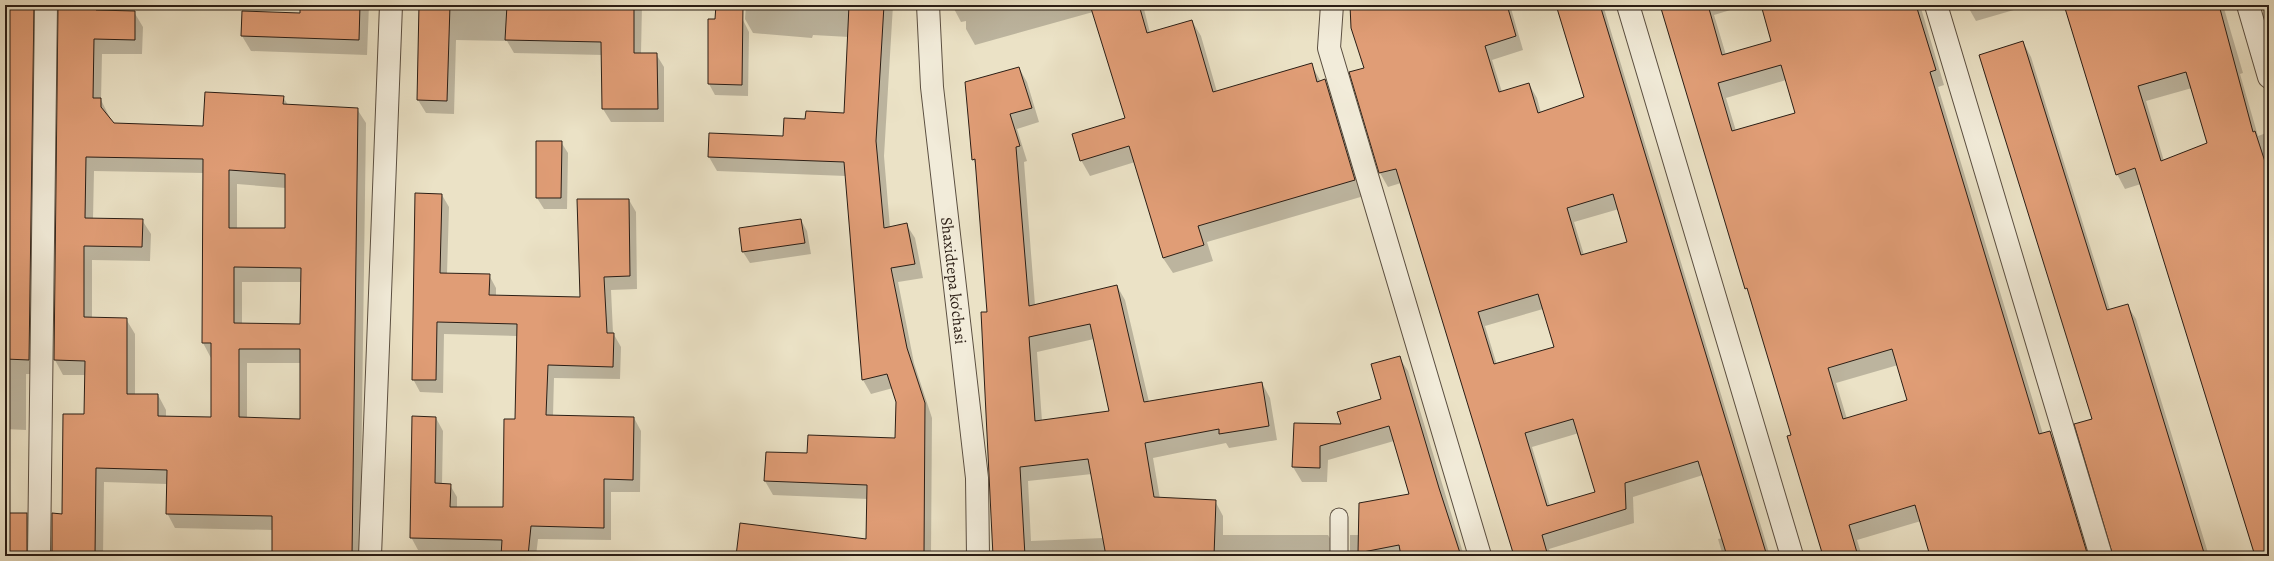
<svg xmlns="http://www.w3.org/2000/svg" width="2274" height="561" viewBox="0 0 2274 561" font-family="Alegreya,serif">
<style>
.shadow{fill:#0003;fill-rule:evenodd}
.building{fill:#e09d76;stroke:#2b1e15;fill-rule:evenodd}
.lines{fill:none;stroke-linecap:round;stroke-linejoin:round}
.service-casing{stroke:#5b4f41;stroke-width:19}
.minor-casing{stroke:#5b4f41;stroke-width:24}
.tertiary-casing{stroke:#5b4f41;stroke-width:24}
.service{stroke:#f2ecda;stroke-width:17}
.minor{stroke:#f2ecda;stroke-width:22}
.tertiary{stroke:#f2ecda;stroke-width:22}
.labels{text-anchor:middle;stroke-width:4;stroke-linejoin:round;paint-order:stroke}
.street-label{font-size:16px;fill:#2b1e15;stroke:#f2ecda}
</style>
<rect width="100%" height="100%" fill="#ebe2c6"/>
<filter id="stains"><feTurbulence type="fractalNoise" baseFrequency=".005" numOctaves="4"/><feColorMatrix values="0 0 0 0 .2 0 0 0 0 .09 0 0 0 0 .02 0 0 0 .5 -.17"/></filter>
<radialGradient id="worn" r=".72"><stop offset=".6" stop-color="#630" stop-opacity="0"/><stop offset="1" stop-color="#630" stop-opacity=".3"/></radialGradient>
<!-- shadow -->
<g class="shadow">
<path d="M5,5H104V11L134,12L143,27L142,54H102L101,100L113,124L204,127L283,97L288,105L357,109L366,123L360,556H273V530L175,528L167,513V484L104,482L103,556H51L53,514L62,515L85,415L86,375H63L55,360L59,9L56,7L37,374H26V430L5,429ZM94,171L204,173L203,343L211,358L212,418L166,417V410L158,395H135V334L126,319H92V260L150,261L151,234L142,220L93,219ZM237,184L286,188V229H237ZM242,282H301V325L242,324ZM247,363H301V420L247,418Z"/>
<polygon points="301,5 369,5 367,55 251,51 242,36 301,14"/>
<polygon points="420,5 642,5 641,54 656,54 664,67 664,122 611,122 603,109 603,55 514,53 507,41 456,40 454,114 426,113 418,100"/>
<polygon points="746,5 893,5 884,156 890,228 906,224 915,238 923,278 898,282 914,363 932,418 931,556 737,556 867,540 868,499 773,495 765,481 808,454 896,440 897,402 893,388 871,394 863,380 846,176 717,171 709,157 784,137 806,120 845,114 849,37 813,35 812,38 753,33 745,19"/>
<polygon points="952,5 1143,5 1150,33 1192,21 1201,36 1217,92 1311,64 1321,82 1325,80 1334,96 1364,196 1207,242 1213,261 1173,273 1163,258 1135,162 1090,176 1081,160 1126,118 1093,12 975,45 966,29 966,21 961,22"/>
<path d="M1351,5H1510L1523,50L1492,60L1502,92L1529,84L1537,98L1541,113L1585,98L1557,5H1603L1770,556H1723L1718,539L1723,538L1703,475L1633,497L1634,523L1549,549L1551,556H1515L1401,183L1388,187L1380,173L1351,73L1365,69ZM1619,209L1629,243L1584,255L1574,222ZM1543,309L1555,347L1497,365L1485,326ZM1579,433L1596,492L1550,506L1532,447Z"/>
<path d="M1660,5H1747L1714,15L1726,55L1773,41L1762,5H1920L1944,85L1938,87L2043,434L2050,432L2058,446L2091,556H1931L1921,521L1857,540L1862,556H1824L1792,435ZM1786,80L1796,113L1736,131L1726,98ZM1898,365L1909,401L1847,419L1836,383Z"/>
<polygon points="1967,5 1970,5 1970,7 1977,5 2031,5 1976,21"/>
<path d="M2066,5H2223L2243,73L2240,74L2258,136L2269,132V556H2256L2141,184L2125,189L2117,174ZM2192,88L2208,143L2164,161L2146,101Z"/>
<polygon points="743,20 749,32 748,96 715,95 709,84"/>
<polygon points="2023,42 2031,57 2110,310 2127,305 2136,319 2209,556 2114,556 2093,419"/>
<path d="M1019,68L1027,82L1039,122L1017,129L1027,161L1024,162L1035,305L1117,286L1125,300L1149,402L1262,383L1270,398L1277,440L1229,448L1226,443L1153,458L1160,499L1215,501L1223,516V535H1328L1337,550V556H995L988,312L977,167L973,159ZM1094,339L1110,411L1042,421L1037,352ZM1092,474L1103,538L1031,541L1028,481Z"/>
<polygon points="561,142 568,153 567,209 544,209 537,198"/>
<polygon points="442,195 449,207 447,274 489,275 496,288 496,297 581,298 629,200 636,212 637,289 611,290 613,333 621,347 620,379 554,378 553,416 634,418 641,431 640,492 611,492 611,540 538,539 536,556 502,556 502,552 418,550 411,537 436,418 443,431 442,484 450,485 457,497 457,508 504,508 516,420 517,336 444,334 443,393 420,392 413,379"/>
<polygon points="801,220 807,231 811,254 750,263 743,252"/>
<polygon points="1399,357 1408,371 1464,556 1350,556 1350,535 1359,535 1410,494 1394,441 1328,460 1327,482 1302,482 1293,467 1295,424 1342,425 1382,400"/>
<polygon points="5,514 26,514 35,529 35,556 5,556"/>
</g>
<!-- building -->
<g class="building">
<polygon points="5,5 34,5 29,360 5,359"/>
<path d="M58,5H96V10L135,11V40L94,39L93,98H101V107L114,123L203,126L205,92L284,96L283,104L358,108L352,556H272V516L166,514L167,470L96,468L95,556H52V513L62,514L63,414H84L85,361L54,360ZM86,157L203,159L202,343H211V417L158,416V394H127V318L84,317V246L142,247L143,219L85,218ZM229,170L285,174V228H229ZM234,267L301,268L300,324L234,323ZM239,349H300V419L239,417Z"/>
<polygon points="300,5 360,5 359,40 241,36 242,11 300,13"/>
<polygon points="419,5 450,5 447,101 417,100"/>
<polygon points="507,5 634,5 634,53 657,53 658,109 602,109 601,42 505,40"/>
<polygon points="716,5 743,5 742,85 708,84 708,19 715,19"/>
<polygon points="849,5 884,5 876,141 884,228 907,223 915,264 891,268 907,348 925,403 924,556 736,556 740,523 866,539 867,485 764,481 766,452 807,453 808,435 895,438 896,402 887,374 862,380 844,162 708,157 709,133 783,136 784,118 805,119 806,111 844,113"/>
<polygon points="1090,5 1139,5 1147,33 1192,20 1213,92 1312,63 1317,82 1325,79 1355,180 1198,226 1204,245 1163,258 1129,146 1080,161 1072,134 1125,118"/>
<path d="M1350,5H1507L1516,36L1485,46L1499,92L1529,83L1538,113L1584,97L1556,5H1600L1767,556H1727L1698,461L1625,483L1626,509L1542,535L1548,556H1514L1396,169L1379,173L1349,72L1364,68L1351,28ZM1613,194L1627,242L1581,255L1567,208ZM1538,294L1554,347L1494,364L1478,312ZM1573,419L1595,492L1547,506L1525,433Z"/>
<path d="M1660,5H1708L1722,55L1771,41L1761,5H1916L1936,70L1930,72L2039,434L2050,431L2088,556H1930L1915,505L1849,525L1858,556H1823L1787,436L1791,435L1747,288L1745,289ZM1781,65L1795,113L1732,131L1718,83ZM1892,349L1907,400L1843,419L1828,368Z"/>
<path d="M2064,5H2219L2253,132L2255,131L2269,174V556H2255L2135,168L2116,175ZM2186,72L2207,143L2161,161L2138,86Z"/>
<polygon points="2023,41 2107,310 2128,304 2205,556 2113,556 2074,424 2092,419 1979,55"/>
<path d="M1019,67L1032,108L1010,114L1020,146L1016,147L1029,306L1117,285L1144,402L1262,382L1269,426L1219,434V429L1145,443L1154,497L1216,500L1214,556H1106L1088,459L1020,467L1025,556H993L981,312H987L975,159L972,160L965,82ZM1090,324L1109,411L1035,421L1029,337Z"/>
<polygon points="536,141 562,141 561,198 536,198"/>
<polygon points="415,193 442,194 440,273 490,274 489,295 580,297 577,199 629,199 630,276 604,277 607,333 614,333 613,367 548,365 546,415 634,417 633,480 604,479 604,528 531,526 528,556 501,556 502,540 410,538 412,416 436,417 435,483 451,484 450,507 503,507 504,419 515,419 517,324 437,322 436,380 412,380"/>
<polygon points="801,219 805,243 742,252 739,228"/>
<polygon points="1400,356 1439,488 1461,556 1401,556 1399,545 1358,553 1359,503 1409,494 1389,426 1320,446 1320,468 1292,467 1294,423 1341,424 1337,412 1381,399 1371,364"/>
<rect x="5" y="513" width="22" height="43"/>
</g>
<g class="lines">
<defs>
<polyline id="service" points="1339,556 1339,517"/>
<g id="minor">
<polyline points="1332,5 1329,48 1480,556"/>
<polyline points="1628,5 1792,556"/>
<polyline points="1936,5 2101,556"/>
<polyline points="2248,5 2269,77"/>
<polyline points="39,556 46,5"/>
<polyline points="370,556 391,5"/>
</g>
<g id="tertiary">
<path id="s1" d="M928,5L932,87L977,478L978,556"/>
</g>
</defs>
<!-- service casing -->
<use href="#service" class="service-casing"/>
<!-- minor casing -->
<use href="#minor" class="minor-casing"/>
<!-- tertiary casing -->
<use href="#tertiary" class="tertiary-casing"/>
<!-- service -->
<use href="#service" class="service"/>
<!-- minor -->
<use href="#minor" class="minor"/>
<!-- tertiary -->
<use href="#tertiary" class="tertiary"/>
</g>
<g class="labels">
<!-- street labels -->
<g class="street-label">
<text dy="6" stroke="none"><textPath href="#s1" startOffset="277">Shaxidtepa ko'chasi</textPath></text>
</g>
</g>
<!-- margin -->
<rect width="2274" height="561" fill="none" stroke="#ebe2c6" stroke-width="20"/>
<rect x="6" y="6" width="2262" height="549" fill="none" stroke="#2b1e15" stroke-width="2"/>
<rect x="10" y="10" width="2254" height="541" fill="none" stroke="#2b1e15"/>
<rect width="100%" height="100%" filter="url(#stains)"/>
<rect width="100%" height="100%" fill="url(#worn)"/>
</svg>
